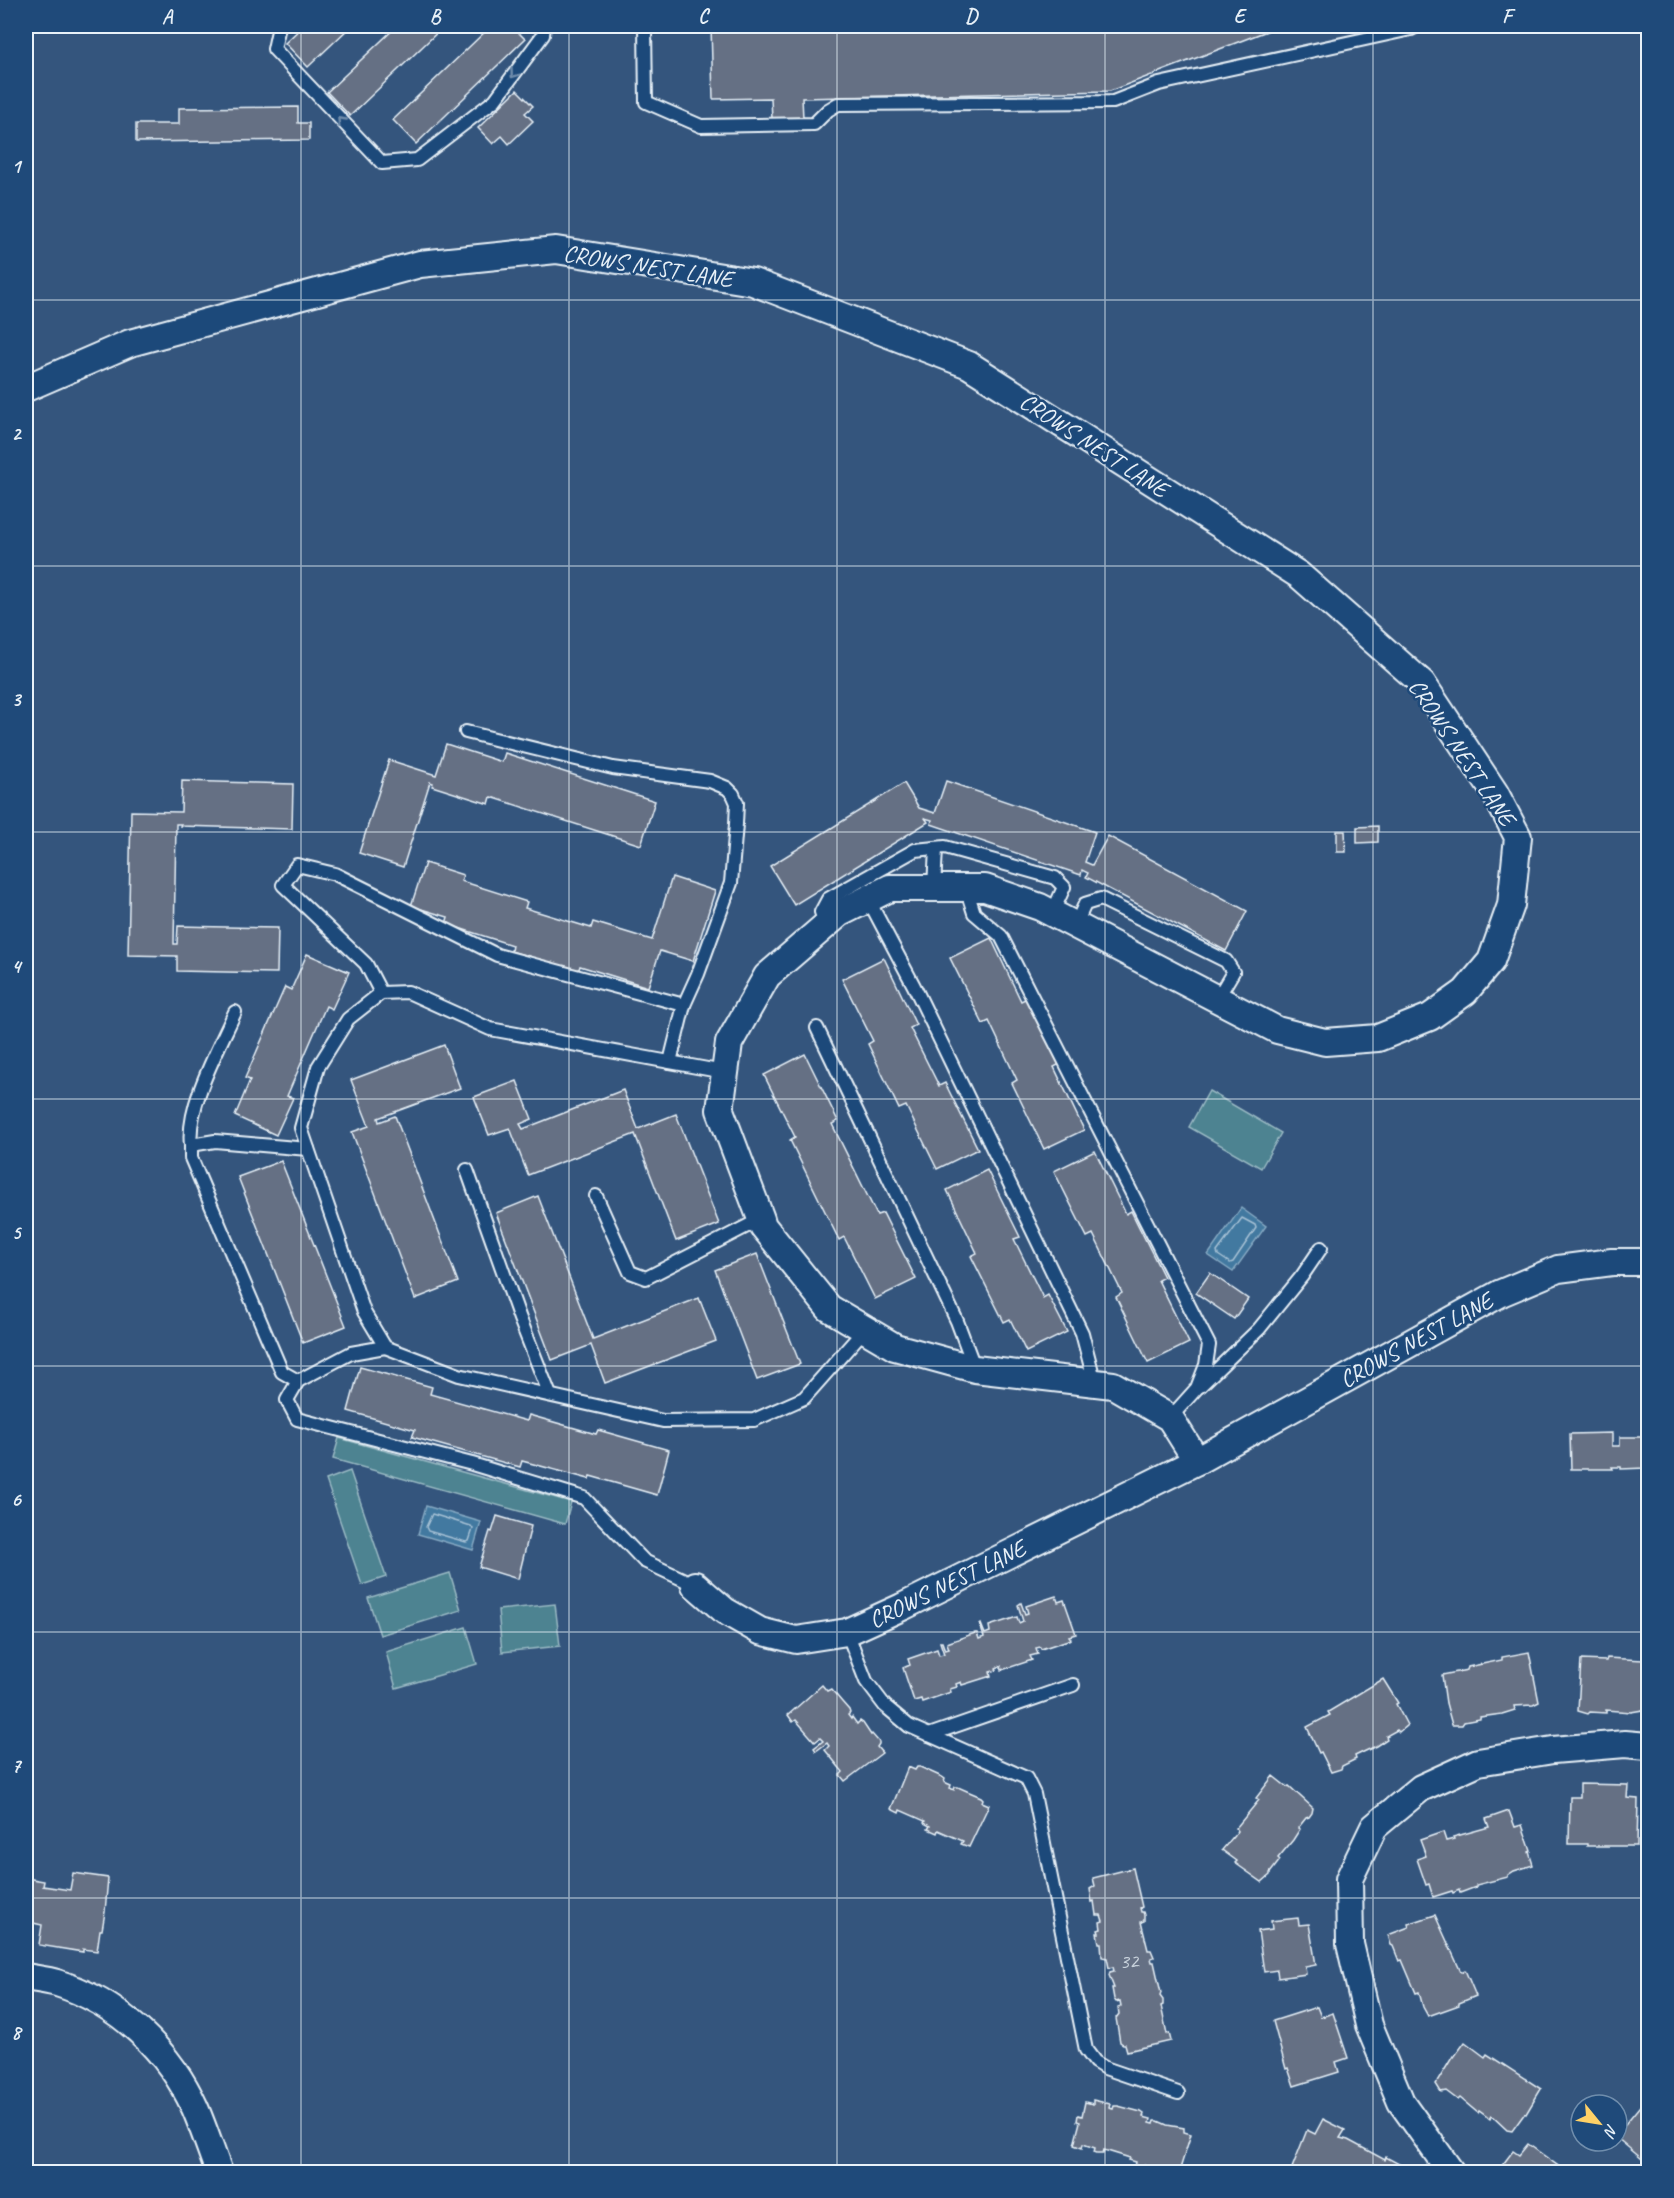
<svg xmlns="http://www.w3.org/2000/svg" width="1674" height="2198" viewBox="0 0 1674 2198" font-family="Caveat,sans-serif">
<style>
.green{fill:#4d8391;stroke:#9abac4;stroke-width:1.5}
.water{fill:#4379a0;stroke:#85a9c3;stroke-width:1.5}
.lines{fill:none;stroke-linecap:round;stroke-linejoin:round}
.shore{stroke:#a6c1d5;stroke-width:1.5}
.building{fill:#657084;stroke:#e8f1f8;stroke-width:1.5}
.service-casing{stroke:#e8f1f8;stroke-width:16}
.minor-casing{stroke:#e8f1f8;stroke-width:30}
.service{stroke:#1f4a7a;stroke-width:12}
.minor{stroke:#1f4a7a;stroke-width:26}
.oneway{stroke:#6f8dac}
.grid{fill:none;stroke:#e8f1f8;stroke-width:1.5;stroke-opacity:0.55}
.labels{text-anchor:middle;stroke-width:5;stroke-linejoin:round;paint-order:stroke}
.number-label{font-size:21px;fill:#c7d1db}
.street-label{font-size:24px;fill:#e8f1f8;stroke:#1f4a7a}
.neatline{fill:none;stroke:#e8f1f8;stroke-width:2}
.grid-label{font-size:20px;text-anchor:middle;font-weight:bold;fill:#e8f1f8}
</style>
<rect width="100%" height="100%" fill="#34557d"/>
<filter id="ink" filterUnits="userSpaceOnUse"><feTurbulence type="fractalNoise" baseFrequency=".0167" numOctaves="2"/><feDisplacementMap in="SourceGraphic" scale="12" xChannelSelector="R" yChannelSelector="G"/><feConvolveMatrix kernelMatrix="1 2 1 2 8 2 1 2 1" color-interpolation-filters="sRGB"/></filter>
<g filter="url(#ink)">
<!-- green -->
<g class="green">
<polygon points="1209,1091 1281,1133 1261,1168 1189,1127"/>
<polygon points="339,1438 571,1502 565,1524 333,1459"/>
<polygon points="350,1471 386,1577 362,1585 326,1480"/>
<polygon points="450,1573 461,1610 380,1635 368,1598"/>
<polygon points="555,1604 560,1646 502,1652 498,1610"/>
<polygon points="466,1627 477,1664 396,1688 386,1652"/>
</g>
<!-- water -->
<g class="water">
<polygon points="1241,1208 1266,1226 1233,1272 1208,1255"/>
<polygon points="426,1506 481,1522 473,1550 418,1534"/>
</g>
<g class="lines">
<!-- shore -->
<g class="shore">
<polygon points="1242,1218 1255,1225 1256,1228 1233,1262 1230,1263 1218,1255 1217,1252"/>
<polygon points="432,1514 471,1526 473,1529 469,1541 466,1542 428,1531 426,1527"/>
</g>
</g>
<!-- building -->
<g class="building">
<polygon points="303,26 351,26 308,67 285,43"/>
<polygon points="397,26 444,26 350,116 327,92"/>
<polygon points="491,26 512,26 525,39 416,144 393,120"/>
<polygon points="711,26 1110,26 1110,32 1128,26 1280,26 1110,91 802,98 803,118 772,119 771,98 713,99"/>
<polygon points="517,90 533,106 525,113 533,121 509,144 502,136 493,144 478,128"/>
<polygon points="298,107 298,123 309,123 309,140 136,142 136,124 179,124 179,108"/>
<polygon points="446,744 502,762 505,753 655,801 641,845 491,797 489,804 432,786 433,783 430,782 403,867 359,853 389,760 436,775"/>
<polygon points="182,781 293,784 292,829 180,826 181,824 176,824 174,944 177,944 178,926 278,928 277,973 177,971 177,956 128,955 131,811 181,812"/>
<polygon points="946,781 1095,832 1085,862 1092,865 1108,836 1247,911 1226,951 1086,877 1088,873 1082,870 1081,875 931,824 932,820 925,818 928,822 794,905 770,866 904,783 919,808 935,813"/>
<polygon points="1378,826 1378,842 1357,843 1357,827"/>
<polygon points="1337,831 1345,831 1346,852 1337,852"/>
<polygon points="425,863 463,875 461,881 527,902 525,908 591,928 593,922 652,940 672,877 715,891 693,961 660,951 648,987 580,966 578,972 511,951 512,945 446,924 448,917 411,906"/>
<polygon points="991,938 1021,1001 1027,998 1060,1064 1054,1067 1084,1130 1044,1149 1012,1083 1017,1080 989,1021 983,1024 950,958"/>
<polygon points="307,954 349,972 332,1009 326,1006 287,1096 293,1098 276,1135 235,1116 250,1080 245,1078 285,987 291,990"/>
<polygon points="884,958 916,1025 910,1028 939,1086 945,1083 978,1149 937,1169 906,1106 899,1109 868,1044 873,1041 842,979"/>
<polygon points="444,1045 460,1088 378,1118 379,1122 395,1116 458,1282 415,1299 352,1132 369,1126 351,1080"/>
<polygon points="805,1054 838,1121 832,1124 877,1215 883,1213 916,1279 875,1299 844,1237 839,1240 790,1140 795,1137 764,1075"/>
<polygon points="517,1081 532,1119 520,1124 523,1129 623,1090 638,1129 676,1114 719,1224 676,1241 635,1134 528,1175 510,1128 489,1135 474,1097"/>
<polygon points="1095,1151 1126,1214 1131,1211 1164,1277 1158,1280 1189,1343 1148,1363 1116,1297 1122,1293 1093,1234 1087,1237 1054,1171"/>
<polygon points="281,1161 346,1326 303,1343 238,1177"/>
<polygon points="987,1170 1020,1237 1014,1239 1043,1298 1048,1295 1067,1332 1026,1352 1010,1319 1004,1322 971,1256 977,1253 947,1190"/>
<polygon points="538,1196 593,1339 699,1298 716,1341 605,1383 591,1345 552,1360 496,1213"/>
<polygon points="757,1254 800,1364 757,1380 715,1270"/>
<polygon points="1210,1273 1248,1299 1234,1319 1196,1293"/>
<polygon points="360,1367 432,1387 430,1394 527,1421 529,1415 596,1434 598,1430 669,1450 657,1495 590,1476 589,1479 522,1461 520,1467 412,1437 415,1430 348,1411"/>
<polygon points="1612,1433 1612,1446 1620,1446 1620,1437 1644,1437 1645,1468 1621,1469 1621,1467 1612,1467 1613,1469 1571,1469 1570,1434"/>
<polygon points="497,1516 531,1526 518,1579 479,1567 490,1531 492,1532"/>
<polygon points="1056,1596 1058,1602 1064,1600 1076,1634 1069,1636 1071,1639 1041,1649 1040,1647 1036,1648 1038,1654 1030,1656 1032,1660 1002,1670 1001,1666 996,1668 997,1670 990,1672 991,1676 962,1685 961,1682 956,1684 957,1687 950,1689 951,1692 922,1702 921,1699 914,1701 903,1668 910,1665 908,1659 937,1649 939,1655 944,1654 940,1642 942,1642 945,1650 949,1649 947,1643 975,1633 977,1633 979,1639 984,1637 980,1625 981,1624 985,1634 990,1632 989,1626 1017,1617 1019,1623 1023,1621 1018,1605 1021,1603 1025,1614 1028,1613 1026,1606"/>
<polygon points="1529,1652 1539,1702 1533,1705 1514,1706 1515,1710 1502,1714 1480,1717 1480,1719 1464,1722 1462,1725 1452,1725 1446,1703 1442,1675 1467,1670 1468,1667 1502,1660 1502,1657"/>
<polygon points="1643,1657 1648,1657 1648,1709 1631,1712 1606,1710 1606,1713 1590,1712 1588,1714 1578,1711 1581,1660 1606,1661 1607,1658 1643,1660"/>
<polygon points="1383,1679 1398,1703 1396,1704 1407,1725 1399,1732 1397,1730 1386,1736 1387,1739 1376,1746 1355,1756 1356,1759 1342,1766 1341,1769 1331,1772 1321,1752 1319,1753 1307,1727 1330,1715 1328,1712"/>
<polygon points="822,1685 827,1691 831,1689 842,1702 849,1710 850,1713 848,1715 851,1719 852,1717 857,1724 860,1721 863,1723 871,1735 872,1734 879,1742 879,1744 877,1747 882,1753 845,1781 840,1775 843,1772 825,1750 829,1746 827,1743 816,1751 814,1748 823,1741 820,1738 815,1742 796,1720 793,1722 788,1715"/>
<polygon points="908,1767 915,1770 917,1767 920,1767 942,1777 945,1779 944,1782 951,1785 950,1788 954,1790 955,1787 958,1787 967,1791 981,1797 983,1799 982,1802 989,1805 969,1847 961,1844 963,1841 938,1830 937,1833 928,1829 930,1826 924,1823 925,1821 900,1810 899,1813 891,1809"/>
<polygon points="1273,1776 1287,1787 1289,1786 1313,1808 1312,1813 1309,1817 1306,1818 1298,1828 1300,1829 1293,1840 1278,1858 1280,1860 1270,1873 1270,1875 1262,1882 1235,1863 1237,1861 1222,1850 1238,1831 1236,1828 1259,1800 1256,1798"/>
<polygon points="1580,1784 1628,1785 1627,1798 1638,1799 1637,1846 1587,1846 1587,1844 1569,1844 1570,1797 1580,1797"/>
<polygon points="1509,1811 1515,1827 1522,1825 1531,1851 1529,1852 1533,1865 1514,1871 1508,1875 1508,1877 1476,1885 1476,1887 1460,1893 1459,1890 1453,1893 1452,1891 1433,1897 1429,1884 1426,1885 1417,1859 1426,1856 1420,1840 1443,1832 1446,1841 1454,1839 1453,1837 1489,1827 1486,1819"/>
<polygon points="1133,1868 1142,1907 1140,1908 1141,1912 1143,1912 1144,1915 1144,1921 1141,1922 1148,1950 1151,1950 1154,1957 1151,1958 1152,1962 1154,1962 1161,1993 1160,1996 1163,2000 1163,2005 1161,2006 1167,2034 1169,2033 1171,2041 1127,2051 1125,2044 1123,2044 1120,2042 1116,2018 1119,2014 1118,2007 1121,2006 1120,2001 1116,2002 1114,1999 1112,1988 1114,1988 1109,1975 1110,1972 1114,1971 1113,1967 1109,1968 1107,1958 1102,1957 1101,1943 1099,1943 1097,1933 1099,1933 1098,1930 1101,1929 1100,1922 1103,1921 1101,1915 1096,1915 1094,1901 1092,1902 1090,1889 1095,1886 1093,1878"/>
<polygon points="73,1873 108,1878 105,1912 102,1930 100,1930 97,1951 83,1949 83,1952 39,1945 42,1925 29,1922 26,1943 26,1878 44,1881 43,1886 70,1890"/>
<polygon points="1435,1915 1461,1972 1465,1970 1476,1996 1459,2003 1459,2005 1428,2016 1423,2007 1419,1992 1416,1993 1402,1960 1399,1961 1393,1946 1391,1945 1388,1935 1409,1927 1408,1924"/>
<polygon points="1298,1918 1299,1925 1309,1924 1316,1965 1305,1967 1306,1974 1278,1978 1277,1970 1264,1972 1258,1931 1272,1929 1271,1921"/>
<polygon points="1317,2007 1321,2017 1333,2013 1348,2058 1336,2062 1339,2072 1294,2086 1288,2068 1286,2069 1273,2021"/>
<polygon points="1465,2042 1485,2057 1487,2054 1541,2089 1526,2114 1525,2113 1512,2131 1507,2130 1492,2116 1490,2119 1479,2111 1478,2113 1460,2098 1458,2100 1446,2091 1441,2092 1436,2084 1453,2056 1454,2057"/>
<polygon points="1648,2096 1648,2164 1617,2138 1617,2134"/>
<polygon points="1093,2100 1106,2103 1110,2104 1109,2108 1113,2109 1114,2106 1118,2106 1141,2112 1144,2114 1143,2117 1151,2119 1150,2123 1154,2124 1155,2121 1158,2121 1167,2125 1184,2128 1184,2132 1191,2134 1179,2172 1171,2172 1145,2165 1144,2169 1135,2166 1136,2162 1129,2160 1130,2158 1104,2150 1103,2153 1097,2153 1094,2152 1095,2148 1083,2144 1082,2148 1074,2145 1080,2122 1077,2121 1078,2115 1082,2116 1085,2102 1093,2104"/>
<polygon points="1323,2119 1345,2130 1340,2138 1348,2140 1385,2160 1386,2157 1401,2165 1404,2168 1402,2172 1301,2172 1292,2168 1307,2130 1315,2134"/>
<polygon points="1528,2144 1561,2168 1558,2172 1497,2172 1513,2151 1519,2155"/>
</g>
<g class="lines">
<defs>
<g id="service">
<polyline points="279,26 274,49 382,163 417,160 495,100 543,35 544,26"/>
<polyline points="645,26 646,102 701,126 814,124 828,110 838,104 1113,102 1159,84 1411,29 1417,26"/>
<polyline points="466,732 613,768 710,781 727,788 733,794 737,803 736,824 731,883 698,974 684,1005"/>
<polyline points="934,888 936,848"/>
<polyline points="966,888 974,913 1001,936 1209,1345 1206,1365 1197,1388 1170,1418"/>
<polyline points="868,899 914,986 1082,1333 1095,1383"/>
<polyline points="826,925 821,912 828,899 915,850 945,847 1055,878 1064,887 1052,914"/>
<polyline points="1075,926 1085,904 1101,899 1226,961 1233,972 1217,999"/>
<polyline points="381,993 366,964 283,885 297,865 335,874 497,955 684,1005 670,1062"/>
<polyline points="817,1028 957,1321 975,1369"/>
<polyline points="724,1072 490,1029 408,992 381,993 348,1019 318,1067 301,1128 364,1312 385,1347 459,1375 663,1421 754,1420 804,1398 865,1329"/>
<path d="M191,1145C186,1106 219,1048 235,1012"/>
<polyline points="467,1170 520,1319 550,1395"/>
<polyline points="596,1196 630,1272 646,1278 761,1219"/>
<polyline points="385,1347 351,1353 298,1381 287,1400 297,1419 472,1464 584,1498 644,1561 695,1585"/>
<polyline points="298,1381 282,1372 191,1158 191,1145 215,1141 308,1149"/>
<polyline points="1200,1386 1259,1329 1302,1276 1321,1248"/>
<polyline points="847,1632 866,1681 885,1706 909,1726 1026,1778 1034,1794 1086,2050 1095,2062 1105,2068 1178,2093"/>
<polyline points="929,1735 1073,1685"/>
</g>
<g id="minor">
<polyline points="26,388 130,343 420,264 556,250 753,282 969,365 1299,575 1422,683 1495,793 1518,837 1511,905 1491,961 1465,992 1430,1017 1378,1038 1325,1042 1277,1030 1040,907 985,888 890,888 840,913 767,976 729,1043 720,1110 761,1219 763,1226 829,1308 895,1347 975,1369 1113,1385 1170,1418 1197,1461"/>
<polyline points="695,1585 725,1611 760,1631 796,1640 847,1632 902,1607 1197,1461 1501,1293 1558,1269 1612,1262 1648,1262"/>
<path d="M26,1977C36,1979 47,1980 57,1983C118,2002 169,2050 195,2108C204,2129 211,2151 219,2172"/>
<polyline points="1451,2172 1401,2102 1369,2025 1350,1944 1349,1879 1374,1827 1421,1788 1478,1762 1553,1750 1625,1744 1648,1746"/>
</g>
</defs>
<!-- service casing -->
<use href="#service" class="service-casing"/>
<!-- minor casing -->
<use href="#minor" class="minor-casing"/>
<!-- service -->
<use href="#service" class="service"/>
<!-- minor -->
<use href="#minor" class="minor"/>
</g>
<!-- one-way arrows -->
<defs><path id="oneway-chevron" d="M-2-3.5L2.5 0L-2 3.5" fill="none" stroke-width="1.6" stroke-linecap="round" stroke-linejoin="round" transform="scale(1.5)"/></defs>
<g class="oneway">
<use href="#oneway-chevron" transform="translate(514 74) rotate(126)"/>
<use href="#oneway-chevron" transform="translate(341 121) rotate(-134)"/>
</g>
</g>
<!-- grid -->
<path class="grid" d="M301,26V2172M569,26V2172M837,26V2172M1105,26V2172M1373,26V2172M26,300H1648M26,566H1648M26,832H1648M26,1099H1648M26,1366H1648M26,1632H1648M26,1898H1648"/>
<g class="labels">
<!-- number labels -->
<g class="number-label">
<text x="1129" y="1968">32</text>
</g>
<!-- street labels -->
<g class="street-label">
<text transform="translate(648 266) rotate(9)" y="8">CROWS NEST LANE</text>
<text transform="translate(1094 445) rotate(33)" y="8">CROWS NEST LANE</text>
<text transform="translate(1462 752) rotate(56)" y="8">CROWS NEST LANE</text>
<text transform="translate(1416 1340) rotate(-29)" y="8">CROWS NEST LANE</text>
<text transform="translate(947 1584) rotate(-26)" y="8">CROWS NEST LANE</text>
</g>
</g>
<!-- margin -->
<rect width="1674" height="2198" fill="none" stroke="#1f4a7a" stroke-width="66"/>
<!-- north arrow -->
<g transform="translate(1599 2123) rotate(120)"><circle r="28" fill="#1f4a7a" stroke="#6f8dac" stroke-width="1.5"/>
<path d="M0-4.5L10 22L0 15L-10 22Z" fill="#ffd166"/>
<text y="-9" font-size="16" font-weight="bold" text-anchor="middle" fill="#e8f1f8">N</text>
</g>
<rect x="33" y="33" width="1608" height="2132" class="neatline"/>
<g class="grid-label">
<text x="167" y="23">A</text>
<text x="435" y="23">B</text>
<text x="703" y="23">C</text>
<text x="971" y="23">D</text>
<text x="1239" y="23">E</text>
<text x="1507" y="23">F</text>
<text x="16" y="173">1</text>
<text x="16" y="440">2</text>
<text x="16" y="706">3</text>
<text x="16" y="973">4</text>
<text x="16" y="1239">5</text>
<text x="16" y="1506">6</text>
<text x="16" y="1772">7</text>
<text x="16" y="2039">8</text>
</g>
</svg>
